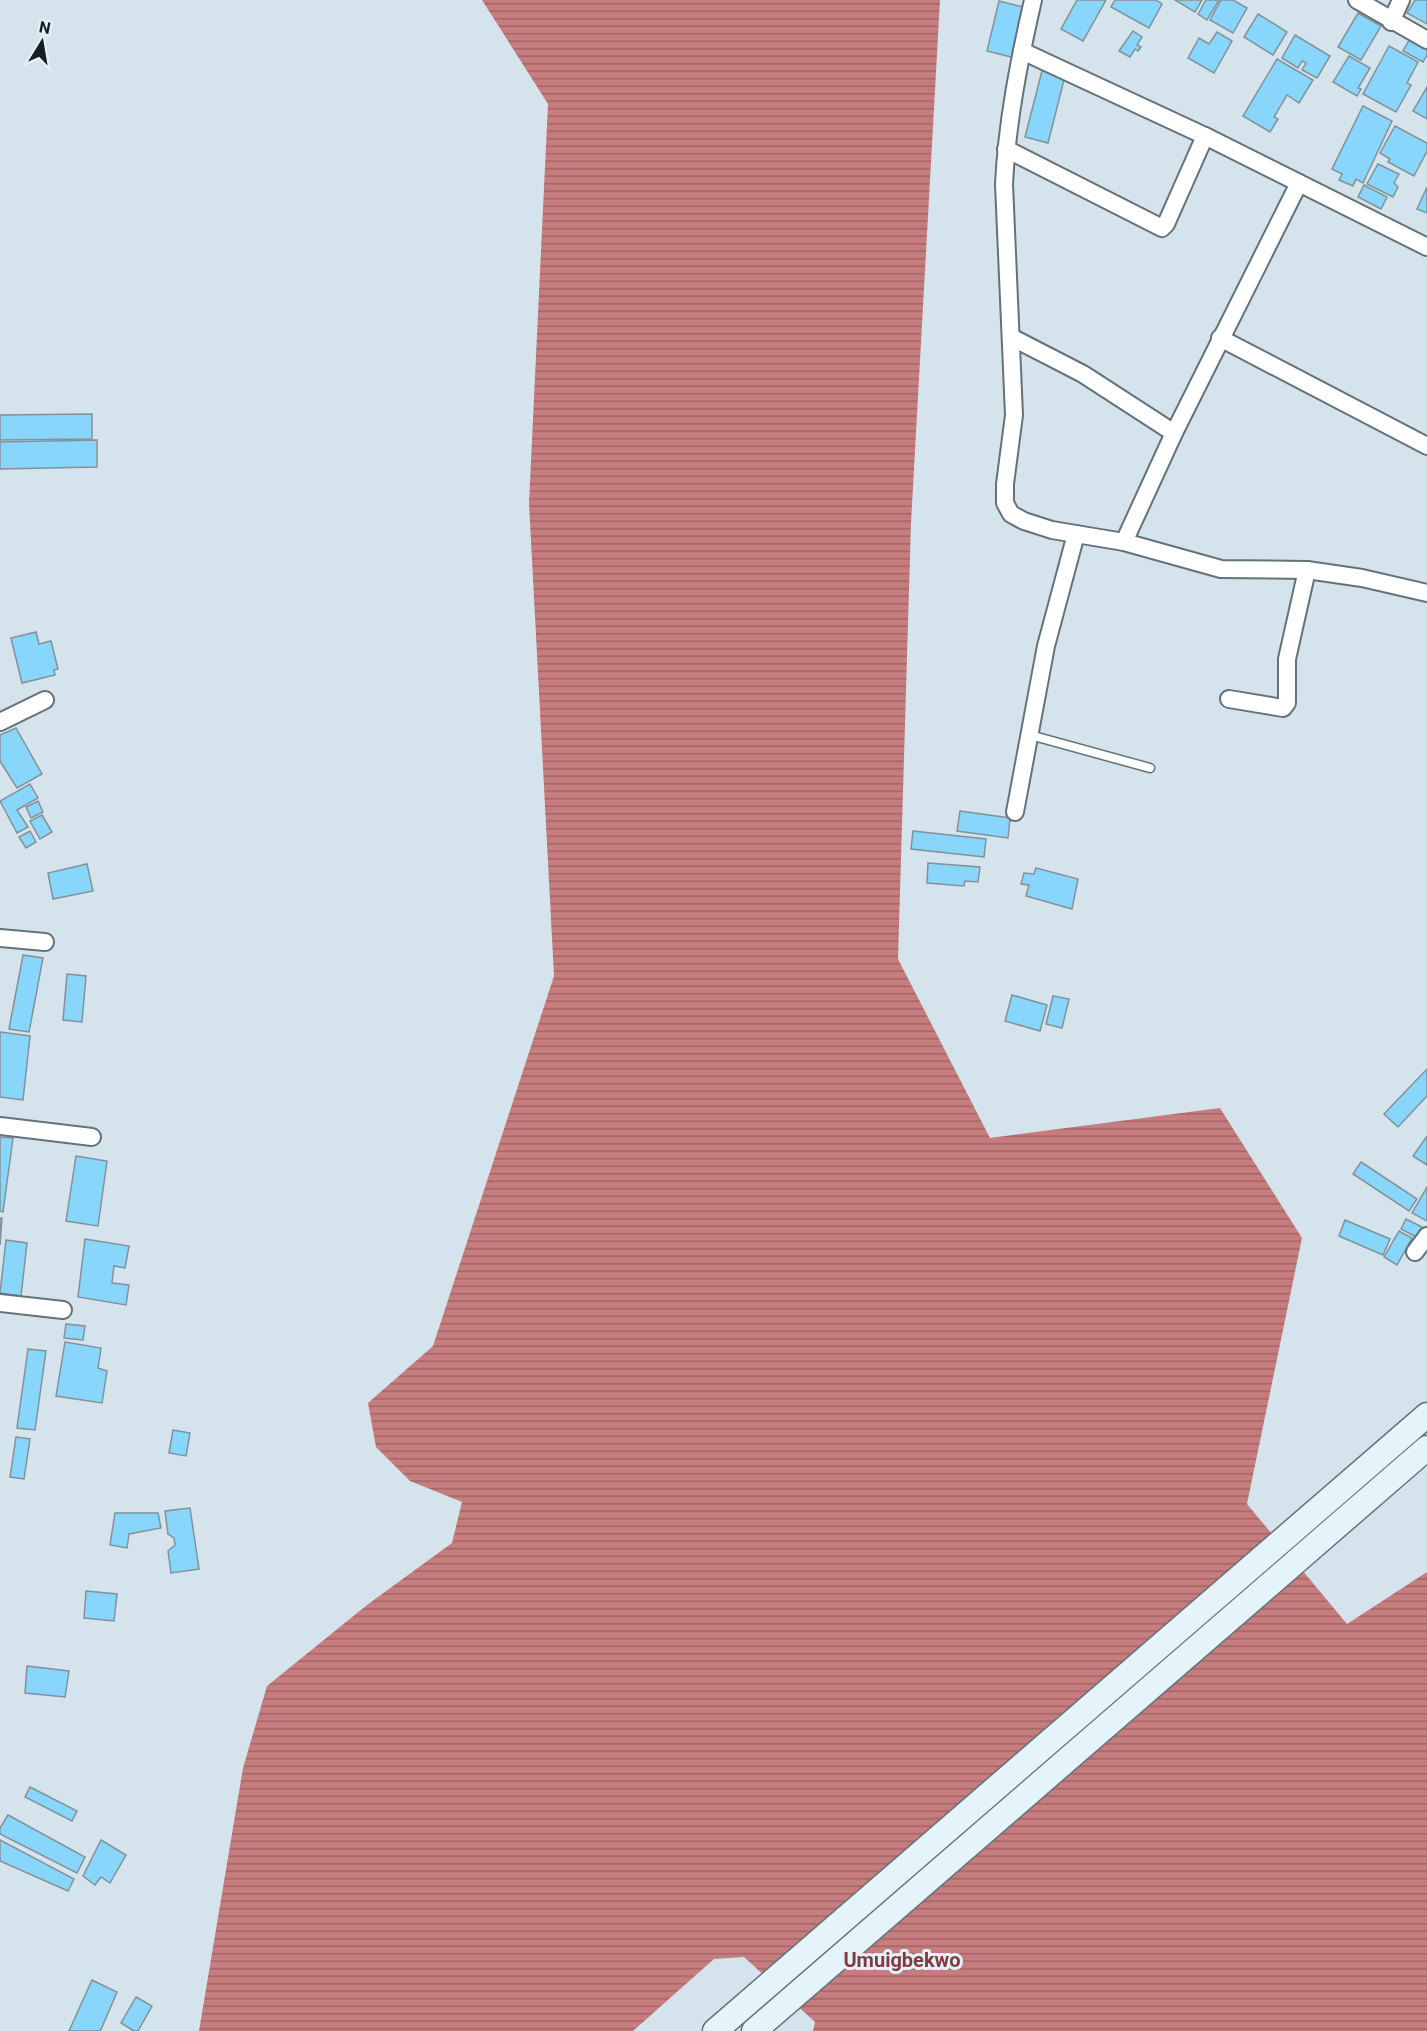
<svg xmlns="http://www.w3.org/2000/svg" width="1427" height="2031" viewBox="0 0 1427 2031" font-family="Roboto,sans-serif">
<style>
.water{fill:url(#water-rules)}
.building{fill:#88d6fc;stroke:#839198;stroke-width:1.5}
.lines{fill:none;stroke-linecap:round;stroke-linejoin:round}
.lane-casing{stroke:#647279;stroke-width:11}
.street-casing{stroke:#647279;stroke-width:20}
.secondary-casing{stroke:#647279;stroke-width:27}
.lane{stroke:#fff;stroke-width:8}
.street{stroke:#fff;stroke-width:16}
.secondary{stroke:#e5f4fb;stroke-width:24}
.labels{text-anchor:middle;stroke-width:6;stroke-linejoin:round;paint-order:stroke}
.quarter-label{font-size:20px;font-weight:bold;fill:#823a3f;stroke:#e2f2fa}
</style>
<defs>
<pattern id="water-rules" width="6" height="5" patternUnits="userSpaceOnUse" patternTransform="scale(1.5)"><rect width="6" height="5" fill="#c77c7e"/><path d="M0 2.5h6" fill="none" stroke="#a16567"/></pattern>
</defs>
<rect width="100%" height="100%" fill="#d5e4ec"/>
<!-- water -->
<polygon class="water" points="482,0 940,0 911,523 898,959 990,1138 1220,1108 1302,1238 1247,1504 1347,1624 1427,1572 1427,2031 813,2031 815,2022 744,1957 714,1959 633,2031 199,2031 243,1768 267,1686 367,1605 452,1543 462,1502 410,1481 376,1447 368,1403 433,1346 554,976 529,503 548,104"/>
<!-- building -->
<g class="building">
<polygon points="1077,0 1106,0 1083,41 1061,29"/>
<polygon points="1115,0 1156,0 1162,4 1149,28 1111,7"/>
<polygon points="1175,0 1202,0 1195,12"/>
<polygon points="1206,0 1219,0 1207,20 1198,14"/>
<polygon points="1221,0 1233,0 1247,8 1233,33 1210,20"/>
<polygon points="1415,0 1427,0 1427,24 1407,13"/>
<polygon points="999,1 1027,8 1015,58 987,51"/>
<polygon points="1358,13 1381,26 1361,60 1338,47"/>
<polygon points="1258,14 1287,32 1273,55 1244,37"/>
<polygon points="1133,31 1142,37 1137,45 1141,47 1138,51 1135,49 1130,57 1119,51"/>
<polygon points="1217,32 1232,41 1214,73 1188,58 1199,38 1209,44"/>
<polygon points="1295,35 1330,56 1317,78 1302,70 1306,63 1302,61 1298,68 1282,58"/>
<polygon points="1411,37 1427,46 1427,55 1423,62 1403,51"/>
<polygon points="1389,46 1418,62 1407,83 1411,85 1396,112 1363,94"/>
<polygon points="1349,56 1370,68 1358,88 1361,89 1357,96 1333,82"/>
<polygon points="1277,59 1313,80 1299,103 1287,95 1274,117 1278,119 1270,132 1243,116"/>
<polygon points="1043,67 1066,72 1048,143 1025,137"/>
<polygon points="1427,87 1427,119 1413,111"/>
<polygon points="1363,106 1392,121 1363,183 1356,179 1353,186 1339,180 1342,174 1332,169"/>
<polygon points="1395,126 1427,143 1427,151 1414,176 1388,162 1390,159 1380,153"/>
<polygon points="1378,164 1399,174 1394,183 1398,187 1393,197 1367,184"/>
<polygon points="1364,185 1387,197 1381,209 1358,197"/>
<polygon points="1427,187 1427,213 1417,209"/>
<polygon points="92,414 92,439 0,440 0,415"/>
<polygon points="97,440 97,467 0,469 0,442"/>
<polygon points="36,632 39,644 51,641 58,669 54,670 55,675 22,683 11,638"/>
<polygon points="16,728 42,774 17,788 0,761 0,735"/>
<polygon points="30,784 38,798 17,810 28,827 17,833 0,801"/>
<polygon points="38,801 43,812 31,818 26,807"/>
<polygon points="960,811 1010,818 1008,838 957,831"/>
<polygon points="42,815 52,832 40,839 30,821"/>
<polygon points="30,831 36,842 26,848 19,837"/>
<polygon points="913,831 986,839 984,857 911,849"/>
<polygon points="928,863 980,867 978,882 965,881 964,886 927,883"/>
<polygon points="87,864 93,891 53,899 48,873"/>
<polygon points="1036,868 1078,879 1072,909 1026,896 1029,885 1021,884 1024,873 1034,874"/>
<polygon points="23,955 43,958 29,1032 9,1029"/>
<polygon points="67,974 86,976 82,1022 63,1020"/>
<polygon points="1012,995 1047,1005 1040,1031 1005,1021"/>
<polygon points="1053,996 1069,999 1062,1028 1046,1024"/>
<polygon points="0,1032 30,1036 23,1100 0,1097"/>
<polygon points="1427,1069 1427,1096 1398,1127 1384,1114"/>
<polygon points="1427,1136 1427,1165 1413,1156"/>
<polygon points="0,1137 13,1138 3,1212 0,1211"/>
<polygon points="76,1156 107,1161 98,1226 66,1221"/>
<polygon points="1361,1162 1417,1199 1409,1211 1353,1174"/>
<polygon points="1427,1187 1427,1221 1412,1213"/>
<polygon points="0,1218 2,1218 0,1245"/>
<polygon points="1406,1219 1422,1227 1416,1237 1401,1229"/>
<polygon points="1345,1220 1390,1239 1383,1255 1339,1236"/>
<polygon points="1399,1231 1412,1238 1397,1265 1384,1257"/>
<polygon points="85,1239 129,1246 125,1268 114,1266 112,1283 129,1285 126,1305 78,1297"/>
<polygon points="6,1240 27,1243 21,1296 0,1293"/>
<polygon points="66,1324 85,1326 83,1340 64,1338"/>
<polygon points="65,1342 101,1348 98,1368 107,1371 102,1403 56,1396"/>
<polygon points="28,1349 46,1351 35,1430 17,1428"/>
<polygon points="173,1430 190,1433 186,1456 169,1453"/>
<polygon points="16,1437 30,1439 24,1479 10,1477"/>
<polygon points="190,1508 199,1569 171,1573 168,1551 175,1545 174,1538 168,1534 165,1511"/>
<polygon points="115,1513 158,1513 161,1528 129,1534 127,1548 110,1545"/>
<polygon points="86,1591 117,1594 114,1621 84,1618"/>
<polygon points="27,1666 69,1671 65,1697 25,1693"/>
<polygon points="30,1787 77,1811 72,1821 25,1797"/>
<polygon points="8,1815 85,1857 77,1873 0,1834 0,1828"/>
<polygon points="0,1840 74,1879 68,1891 0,1861"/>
<polygon points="101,1840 126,1855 110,1883 101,1877 95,1885 83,1876"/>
<polygon points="92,1980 117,1992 103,2025 100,2031 69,2031"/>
<polygon points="136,1997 152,2006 138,2031 134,2031 121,2023"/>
</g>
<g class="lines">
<defs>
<polyline id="lane" points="1030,735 1150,768"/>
<g id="street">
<path d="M1033,0C1019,61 1007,122 1004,184L1014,415L1005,484V503L1011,514L1024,521L1052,530L1124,542L1221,569L1307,570L1362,578L1427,593"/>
<polyline points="1357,0 1427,40"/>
<polyline points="1391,22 1401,0"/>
<polyline points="1022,51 1205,136 1427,247"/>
<polyline points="1006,149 1162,228 1166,224 1205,136"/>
<polyline points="1013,338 1083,374 1174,433"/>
<polyline points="1220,338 1427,446"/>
<polyline points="1124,542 1174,433 1299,183"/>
<polyline points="1229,699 1283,708 1287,703 1287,659 1307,570"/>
<polyline points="0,722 45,700"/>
<polyline points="1015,812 1046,646 1076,534"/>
<polyline points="0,938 45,942"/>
<polyline points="0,1126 92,1137"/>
<polyline points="1415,1252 1427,1236"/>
<polyline points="0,1303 63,1310"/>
</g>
<g id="secondary">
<polyline points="715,2031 1427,1415"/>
<polyline points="754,2031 1427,1448"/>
</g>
</defs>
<!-- lane casing -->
<use href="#lane" class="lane-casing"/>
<!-- street casing -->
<use href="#street" class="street-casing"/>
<!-- secondary casing -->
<use href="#secondary" class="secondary-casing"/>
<!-- lane -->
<use href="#lane" class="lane"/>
<!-- street -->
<use href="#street" class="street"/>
<!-- secondary -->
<use href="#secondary" class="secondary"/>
</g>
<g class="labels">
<!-- quarter labels -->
<g class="quarter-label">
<text x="902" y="1967">Umuigbekwo</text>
</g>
</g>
<!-- north arrow -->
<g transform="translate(42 42) rotate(11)" stroke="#e2f2fa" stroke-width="4.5" paint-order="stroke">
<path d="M0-4.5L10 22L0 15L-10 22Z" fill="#171d20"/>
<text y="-9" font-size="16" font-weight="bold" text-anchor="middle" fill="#171d20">N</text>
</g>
</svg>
